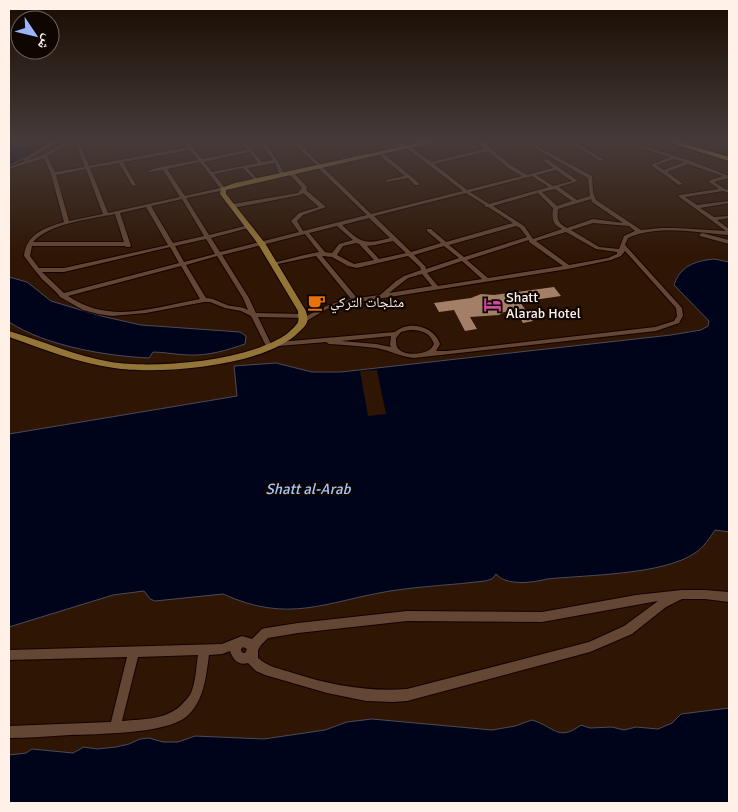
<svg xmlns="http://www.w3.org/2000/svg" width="738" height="812" viewBox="0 0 738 812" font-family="Signika,'Noto Naskh Arabic',sans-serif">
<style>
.water{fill:#00041b;stroke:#4c4b58}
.pier{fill:#2e1504}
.building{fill:#a37f68}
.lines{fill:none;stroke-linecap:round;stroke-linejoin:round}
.minor-casing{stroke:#150200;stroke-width:2}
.major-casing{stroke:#150200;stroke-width:2}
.highway-casing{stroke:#150200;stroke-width:3}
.minor{fill:#634633;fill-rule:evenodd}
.major{fill:#927537;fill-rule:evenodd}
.highway{fill:#b19539;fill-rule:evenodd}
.labels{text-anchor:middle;stroke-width:4.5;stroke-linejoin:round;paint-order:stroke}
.poi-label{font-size:14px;fill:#fff0e8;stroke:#0f0501;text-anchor:start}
.water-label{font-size:15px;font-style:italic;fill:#a2c6fd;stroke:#0f0501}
</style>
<rect width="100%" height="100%" fill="#2e1504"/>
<!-- water -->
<g class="water">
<polygon points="9,142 52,142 9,166"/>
<path d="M714,259L729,262V532L715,530C709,539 704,547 695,553C663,575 586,575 547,579C532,583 506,586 496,574L492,579L485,581C454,585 421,586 390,591C325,602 289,624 223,594L155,601L150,599L144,591L113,595L9,627V434L237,396L234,366L276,363L312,372H341L671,335L701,330L708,326L709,321L674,285C680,266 695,261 714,259Z"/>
<path d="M9,277L27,282L51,301L101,316L141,325L240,332L246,336L245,344C228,350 208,356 189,355C177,355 165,352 153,352L149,358C106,356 46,346 9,322Z"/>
<path d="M729,708V803H9V755L26,753L32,749L73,753L84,747L97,749L116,747L129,744L140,739L149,738L163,742H178L195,736L264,739L325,730L347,722L372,719L492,730L515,726L532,720C555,727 558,742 581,725L590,728L612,727L624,730L636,727L658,729L672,723L681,714Z"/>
</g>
<!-- pier -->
<polygon class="pier" points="377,370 386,414 368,416 360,371"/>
<!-- building -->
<polygon class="building" points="554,287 561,296 520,302 533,321 523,323 515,310 504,312 499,315 470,317 477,329 465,331 454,310 439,312 434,303 471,298 481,294 494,295"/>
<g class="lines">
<defs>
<g id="minor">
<polygon points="52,142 57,142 26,161 22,160"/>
<path d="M66,142H71L47,156L55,172L85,167L75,142H79L89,166L188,147L184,142H188L202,159L247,150L241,142H245L262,162L273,160L260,142H264L278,161L284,174V175H280L275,163L247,168L258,180L256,181L243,168L214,174L225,188V190L186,198L209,235L249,225L252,227L211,238L220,252L299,232L291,221L299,213L319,207L303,193L300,195L233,208L230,206L233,204L298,193L302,188L290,175V173H294L307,187V188L306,190L326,207L303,215L297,221L303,231L367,215L319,169V167L292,142H297L371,214L463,191L408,149V147H410L431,162L485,149L478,142H483L512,166L527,175L553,168L543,160L547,159L578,181L559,187L577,200L590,196L588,178L524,142H529L592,176L593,192L596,200L641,230L661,228H676L726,231L678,196L680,195L719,189L708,181L723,176L688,164L667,172L683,184L679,185L651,165L670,157L627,143L630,142L691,161L729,176V178L714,182L725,189L729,190V193L723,191L685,197L697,205L729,201V203L700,208L714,217L729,216V218L717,220L729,229V235C698,233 658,224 628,238L625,245L682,308L683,316L679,323L656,331L414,358C401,357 389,350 376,348C361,346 345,345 329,344L326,342L279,346L276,344L279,342L395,332C409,320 434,326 440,344L436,351H447L655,327L674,321L677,316L676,308L625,251L621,256L611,260L568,269L339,305L327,309L303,323L300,321L304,318L258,317L273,348L270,350L267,348L251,316L241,311L225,308L210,302H204L146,313L112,316L98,314L83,310L60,297C56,291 48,285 42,279C36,272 30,264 24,256C26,234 45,228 64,222L51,174L44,158L9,169V167L43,155ZM190,150L198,160L166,166H164L147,171L149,172L163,170L180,197L108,213L90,168L119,163L132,185L134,186L136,185L123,162ZM488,151L508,168L522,176L467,190L434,164ZM249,152L258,163L212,172L204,162ZM674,159L684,162L664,170L656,165ZM200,162L220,188L185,196L167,169ZM86,169L103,214L69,221L56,175ZM556,170L572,181L553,186L536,175ZM532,176L549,187L489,204L470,192ZM555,189L572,201L557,206L542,192ZM466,193L485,205V207H488L513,223L446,242L431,229H427V231L441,243L411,252L374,216ZM538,193L553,208C552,219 552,224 562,229L533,239L524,226L493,206ZM182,199L204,236L173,243L151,206ZM591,199L592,202L623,223L593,219L567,228C557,222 557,219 558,209ZM146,207L168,245L64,268H39L30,256L32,246H125L126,247H130L131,246L120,213ZM115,214L124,242H33C50,223 91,219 115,214ZM369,218L390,238C364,245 361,243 342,225ZM593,223L629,226L635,231L624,236L619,249L599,247L571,230ZM337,226L353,240L339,244L332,253L325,252L309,233ZM516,226L520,228L527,237L464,257L449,245ZM566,232L596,249L617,252V254L608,258L569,265L536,241ZM305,234L319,252L304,255L273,263V265L316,256L351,299C334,302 322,307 307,316L304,314L256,313L249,298L222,255ZM206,239L215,254L184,262L175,246ZM529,240V242L563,266L488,278L467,260ZM393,241L406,253L379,259L367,246L375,245ZM356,243L359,244L374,260L354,264L337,255L343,246ZM444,246L459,258L426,269L425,266L414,255ZM170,247L179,263L64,293L42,272H64ZM217,256L243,298L248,310C241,306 234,307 227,305C219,302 214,298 206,298L186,265ZM322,256L332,257L348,266L357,268L408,256L420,267L421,270L404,276L396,281L380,295L357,298ZM462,261L482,279L438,286L427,273ZM181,266L200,299C154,307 111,325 68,296ZM422,274L432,286L389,293L408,278ZM409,330C421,330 430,332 434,344C432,347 432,348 429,350C421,355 402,356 397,347C396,344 396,341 396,338L401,332ZM391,336L390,345L391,347L376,344L341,341Z"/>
<polygon points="394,142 399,142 407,148 403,149"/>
<polygon points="570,142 575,142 604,160 600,161"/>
<polygon points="722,142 729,143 729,146"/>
<polygon points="380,154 384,154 419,183 419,185 415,185 408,178 386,182 386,180 405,176 380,156"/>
<polygon points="702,233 729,240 729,244 700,236 699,235"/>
<path d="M682,590H705L729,592V602L705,599H682L666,607L632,634L590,652L407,701L393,702L366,701L327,693L265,675L256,671L248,663C239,666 233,660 230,651L222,654L209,655C206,677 204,702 186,717C165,734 97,734 70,735C50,736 29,738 9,738V726L111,722L127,657L9,660V650L222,644L242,636L252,639L262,629L266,628L298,623L407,611L542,612L636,595ZM658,601L624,626L589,642L407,689C368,692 330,685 293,673C281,669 268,667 258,658V650L261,645L268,638L298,633L407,621L542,622ZM243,647L247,649L245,653H243L241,651V649ZM198,655C196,667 196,681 191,693C189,697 186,700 184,702C169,720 144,719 122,721L138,657Z"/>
</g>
<path id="major" d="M423,142H434L226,190V194L265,243L306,311C307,315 308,319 307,322C306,326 302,329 300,331C268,366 159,375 114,368C78,363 43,349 9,337V331C43,341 75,356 111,362C155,369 251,361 288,333C291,330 296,326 298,322C299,319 298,314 298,311L258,244L220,194L221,188L235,183Z"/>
<polygon id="highway" points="668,142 678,142 729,157 729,161"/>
</defs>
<!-- minor casing -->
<use href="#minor" class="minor-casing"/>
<!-- major casing -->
<use href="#major" class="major-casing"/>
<!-- highway casing -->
<use href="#highway" class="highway-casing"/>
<!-- minor -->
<use href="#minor" class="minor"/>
<!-- major -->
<use href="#major" class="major"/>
<!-- highway -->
<use href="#highway" class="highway"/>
</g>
<!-- sky -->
<linearGradient id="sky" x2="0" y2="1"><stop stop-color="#190c02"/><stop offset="0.55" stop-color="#463b3a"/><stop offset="1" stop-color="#463b3a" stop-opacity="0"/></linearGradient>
<rect width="738" height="256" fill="url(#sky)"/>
<!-- icons -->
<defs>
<symbol id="cafe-bare" viewBox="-9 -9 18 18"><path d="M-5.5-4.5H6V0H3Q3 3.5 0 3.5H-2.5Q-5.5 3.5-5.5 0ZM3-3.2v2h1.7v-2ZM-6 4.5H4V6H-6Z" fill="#e8710a" stroke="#0f0501" stroke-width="2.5" paint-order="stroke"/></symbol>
<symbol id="hotel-bare" viewBox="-9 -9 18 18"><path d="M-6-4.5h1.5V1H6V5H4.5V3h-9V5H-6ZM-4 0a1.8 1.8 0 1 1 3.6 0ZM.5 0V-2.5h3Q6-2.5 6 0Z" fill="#d1479c" stroke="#0f0501" stroke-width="2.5" paint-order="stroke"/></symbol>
</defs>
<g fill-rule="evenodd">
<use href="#cafe-bare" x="304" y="290" width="25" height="25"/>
<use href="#hotel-bare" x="480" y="292" width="25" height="25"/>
</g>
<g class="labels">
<!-- poi labels -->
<g class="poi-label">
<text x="506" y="302">Shatt<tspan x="506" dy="16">Alarab Hotel</tspan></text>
<text x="330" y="307">مثلجات التركي</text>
</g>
<!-- water labels -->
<g class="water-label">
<text x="308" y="494">Shatt al-Arab</text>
</g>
</g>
<!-- border -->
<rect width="738" height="812" fill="none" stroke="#fff0e8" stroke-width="20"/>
<!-- north arrow -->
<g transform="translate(35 35) rotate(125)"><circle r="24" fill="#0f0501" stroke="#6f635d"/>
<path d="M0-4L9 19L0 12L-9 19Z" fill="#9ab5fd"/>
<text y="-8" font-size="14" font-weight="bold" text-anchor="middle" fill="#fff0e8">ش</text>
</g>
</svg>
